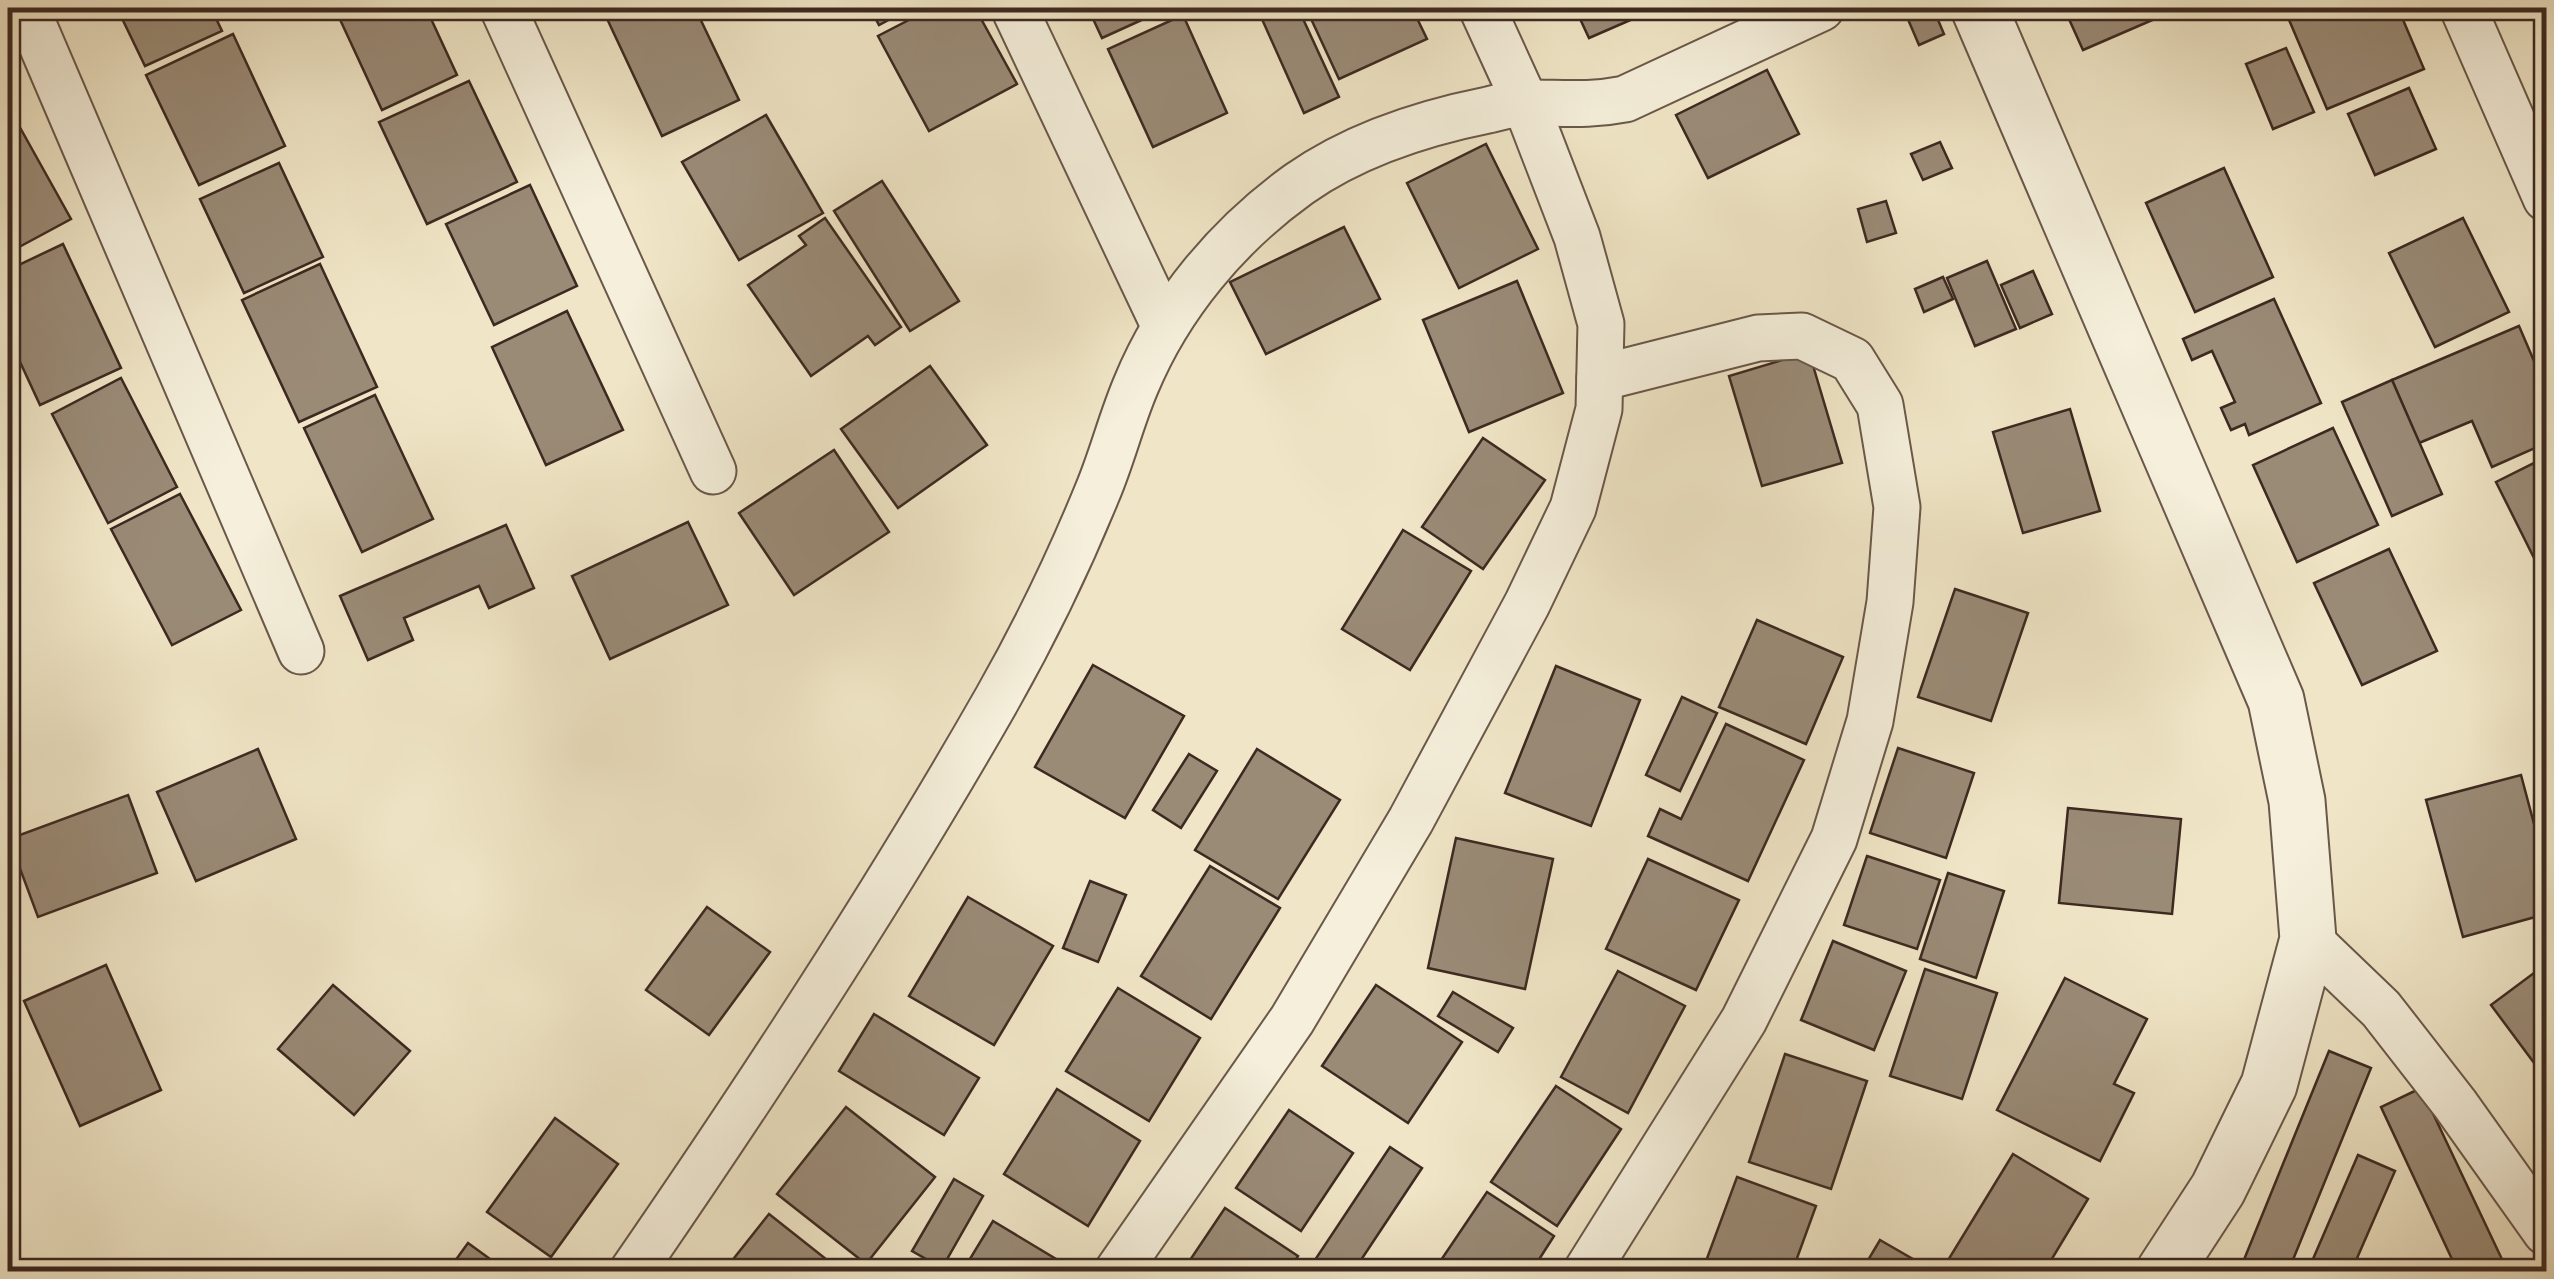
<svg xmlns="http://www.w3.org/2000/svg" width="2554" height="1279" viewBox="0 0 2554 1279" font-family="'IM FELL DW Pica',serif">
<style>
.building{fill:#9a8b77;stroke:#3d2921;stroke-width:2.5}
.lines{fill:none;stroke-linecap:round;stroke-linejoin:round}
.minor-casing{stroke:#6a584a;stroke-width:49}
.tertiary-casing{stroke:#6a584a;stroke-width:59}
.minor{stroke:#f5efdb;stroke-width:45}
.tertiary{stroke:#f5efdb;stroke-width:55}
</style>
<rect width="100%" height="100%" fill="#f0e6c7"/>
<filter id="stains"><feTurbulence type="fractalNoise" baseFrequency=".002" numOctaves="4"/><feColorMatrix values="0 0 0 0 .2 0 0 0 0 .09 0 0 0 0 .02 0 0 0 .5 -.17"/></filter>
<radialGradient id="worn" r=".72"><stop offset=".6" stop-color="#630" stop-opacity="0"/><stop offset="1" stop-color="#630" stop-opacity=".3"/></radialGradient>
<!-- building -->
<g class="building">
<polygon points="117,8 211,8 222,31 145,66"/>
<polygon points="350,8 426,8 457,75 382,110 337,13"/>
<polygon points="602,8 695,8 739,100 662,136"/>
<polygon points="870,8 911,8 879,25"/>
<polygon points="932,8 975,8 1017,84 929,131 878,36"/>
<polygon points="1088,8 1168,8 1102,38"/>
<polygon points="1257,8 1298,8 1339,97 1304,113"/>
<polygon points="1306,8 1412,8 1427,39 1339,79"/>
<polygon points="1575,8 1658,8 1589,38"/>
<polygon points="1933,8 1944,34 1919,45 1907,17"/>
<polygon points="2064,8 2180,8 2083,50"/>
<polygon points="2284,8 2398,8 2424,69 2327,109"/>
<polygon points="1183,15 1227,113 1153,147 1108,49"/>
<polygon points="233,34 285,146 199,185 146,75"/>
<polygon points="2286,48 2314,112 2273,129 2246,64"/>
<polygon points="1767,70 1799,134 1708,178 1676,115"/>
<polygon points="469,81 517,182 427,224 379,122"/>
<polygon points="2409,88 2436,149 2375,175 2348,114"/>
<polygon points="8,106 71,219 8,253"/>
<polygon points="766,115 823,213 739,260 682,162"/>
<polygon points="1940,142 1952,168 1923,180 1911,154"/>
<polygon points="1486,144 1538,249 1459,288 1407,183"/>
<polygon points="279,163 323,257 244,293 200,199"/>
<polygon points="2224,168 2273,277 2195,312 2146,203"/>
<polygon points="882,181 959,301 910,331 834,211"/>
<polygon points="530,185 577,286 494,325 446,224"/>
<polygon points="1886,201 1896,233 1867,242 1858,209"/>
<polygon points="825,218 901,327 875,345 868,336 811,376 748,285 806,245 799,236"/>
<polygon points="2463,218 2509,312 2435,347 2389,253"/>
<polygon points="1344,227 1380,299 1266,354 1230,282"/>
<polygon points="63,244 121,368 40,405 8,336 8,270"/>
<polygon points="1987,261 2016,329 1975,346 1947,278"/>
<polygon points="320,264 377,387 299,422 242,300"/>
<polygon points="2033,271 2052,314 2020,328 2001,285"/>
<polygon points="1943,277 1953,299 1924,312 1915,289"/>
<polygon points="1517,281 1563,393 1469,432 1423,320"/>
<polygon points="2274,299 2321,403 2249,435 2245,424 2231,430 2221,408 2235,402 2212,351 2192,360 2183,339"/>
<polygon points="567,311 623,430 546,465 492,347"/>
<polygon points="2519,326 2546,389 2546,443 2492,467 2472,421 2419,443 2392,380"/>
<polygon points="1809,352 1842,463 1762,486 1729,376"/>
<polygon points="930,366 987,445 898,508 841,429"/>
<polygon points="121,378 177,487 108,523 52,414"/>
<polygon points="2392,380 2442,494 2392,516 2342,402"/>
<polygon points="375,395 433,519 362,552 304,428"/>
<polygon points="2070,409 2100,511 2023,533 1993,432"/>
<polygon points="2333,428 2378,525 2297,562 2253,465"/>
<polygon points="1483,438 1545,480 1483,569 1422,527"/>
<polygon points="834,450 889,532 794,595 739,513"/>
<polygon points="2546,457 2546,582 2496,482"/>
<polygon points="180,494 241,610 172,645 111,529"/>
<polygon points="688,522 728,605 610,659 572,576"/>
<polygon points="506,525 534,588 489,608 479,586 404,618 413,640 368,660 340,596"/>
<polygon points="1403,530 1471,571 1410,670 1342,629"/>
<polygon points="2389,549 2437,651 2362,685 2314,583"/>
<polygon points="1955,589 2028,613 1991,721 1918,697"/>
<polygon points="1757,620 1843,657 1806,744 1719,707"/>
<polygon points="1093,665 1184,716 1125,818 1035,767"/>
<polygon points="1556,666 1640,700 1591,826 1505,793"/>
<polygon points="1682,697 1717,713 1680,791 1646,775"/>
<polygon points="1726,724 1804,760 1748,881 1648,836 1660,809 1681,819"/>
<polygon points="1898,748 1974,773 1946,858 1870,833"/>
<polygon points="258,749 296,839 196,881 157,792"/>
<polygon points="1257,749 1340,800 1278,899 1195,850"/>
<polygon points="1189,754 1217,771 1181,828 1153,810"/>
<polygon points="2521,775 2546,869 2546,914 2463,937 2426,800"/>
<polygon points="128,795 157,873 38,917 9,839"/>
<polygon points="2068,808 2181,819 2172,914 2059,903"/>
<polygon points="1456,838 1553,859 1525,989 1428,968"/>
<polygon points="1867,856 1940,880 1917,949 1844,925"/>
<polygon points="1648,859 1739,900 1696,990 1606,949"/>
<polygon points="1210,866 1280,908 1211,1019 1141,976"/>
<polygon points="1948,873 2004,891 1976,978 1920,959"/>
<polygon points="1090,881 1126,895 1098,962 1063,948"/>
<polygon points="968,897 1053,946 994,1045 909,996"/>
<polygon points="707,907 770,952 709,1035 646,990"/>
<polygon points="1833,941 1906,971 1874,1050 1801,1020"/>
<polygon points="2546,964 2546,1079 2491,1005"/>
<polygon points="106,965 161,1090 80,1126 24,1001"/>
<polygon points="1925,969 1997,993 1962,1099 1890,1076"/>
<polygon points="1618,971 1685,1006 1628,1113 1561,1077"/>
<polygon points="2065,978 2147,1019 2114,1084 2134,1093 2100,1161 1997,1110"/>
<polygon points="333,985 410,1051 354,1115 278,1049"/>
<polygon points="1376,985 1462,1042 1408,1123 1322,1066"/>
<polygon points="1118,988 1200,1038 1149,1121 1066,1071"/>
<polygon points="1453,992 1513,1028 1498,1052 1438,1016"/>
<polygon points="874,1014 979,1078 944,1135 839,1071"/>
<polygon points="2329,1051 2371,1068 2288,1272 2239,1272"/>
<polygon points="1785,1054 1867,1081 1831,1189 1749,1162"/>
<polygon points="1556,1086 1621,1129 1557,1226 1491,1182"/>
<polygon points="2421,1088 2508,1272 2458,1272 2381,1107"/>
<polygon points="1057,1089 1140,1141 1088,1226 1004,1174"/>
<polygon points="846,1107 935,1177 866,1264 777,1194"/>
<polygon points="1289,1110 1353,1153 1301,1231 1236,1188"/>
<polygon points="555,1118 618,1164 551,1257 487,1212"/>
<polygon points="1390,1147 1422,1168 1353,1272 1307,1272"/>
<polygon points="2013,1154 2088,1199 2044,1272 1944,1272 1942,1270"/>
<polygon points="2358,1155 2395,1171 2351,1272 2322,1272 2310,1266"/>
<polygon points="1737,1177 1816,1206 1792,1272 1702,1272"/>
<polygon points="954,1179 983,1196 942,1268 912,1251"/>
<polygon points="1487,1192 1554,1236 1531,1272 1433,1272"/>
<polygon points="1225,1208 1298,1256 1288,1272 1182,1272"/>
<polygon points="769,1214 836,1267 833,1272 723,1272"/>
<polygon points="993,1221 1061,1262 1055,1272 962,1272"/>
<polygon points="1880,1240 1918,1262 1912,1272 1861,1272"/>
<polygon points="468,1243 508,1272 447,1272"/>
</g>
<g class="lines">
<defs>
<g id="minor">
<polyline points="26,8 301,651"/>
<polyline points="503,8 713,471"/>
<polyline points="1014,8 1164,325"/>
<polyline points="2463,8 2546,198"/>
<polyline points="2308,939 2381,1009 2455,1104 2546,1232"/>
<path d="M632,1272C760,1086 886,894 997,699C1035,632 1068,564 1097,493C1112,458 1121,420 1136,385C1169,305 1228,235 1299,184C1353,146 1423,123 1488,110C1501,107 1515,103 1528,103C1564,103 1589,106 1625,99L1821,8"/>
<polyline points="1117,1272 1292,1020 1411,820 1527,604 1573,508 1599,409 1601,324 1577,237 1525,102 1482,8"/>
<polyline points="1586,1272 1744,1020 1834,839 1870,721 1890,602 1897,507 1880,405 1852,360 1802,336 1758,338 1600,378"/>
</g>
<polyline id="tertiary" points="1979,8 2276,700 2297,801 2308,939 2269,1085 2218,1189 2164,1272"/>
</defs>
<!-- minor casing -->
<use href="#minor" class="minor-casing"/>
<!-- tertiary casing -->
<use href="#tertiary" class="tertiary-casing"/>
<!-- minor -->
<use href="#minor" class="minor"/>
<!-- tertiary -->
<use href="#tertiary" class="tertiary"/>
</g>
<!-- margin -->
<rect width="2554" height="1279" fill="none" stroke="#f0e6c7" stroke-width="40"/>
<rect x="10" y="10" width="2534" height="1259" fill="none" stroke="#3d2921" stroke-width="5"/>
<rect x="20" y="20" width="2514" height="1239" fill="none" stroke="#3d2921" stroke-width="2.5"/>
<rect width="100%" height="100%" filter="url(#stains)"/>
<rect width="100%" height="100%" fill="url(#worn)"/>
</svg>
